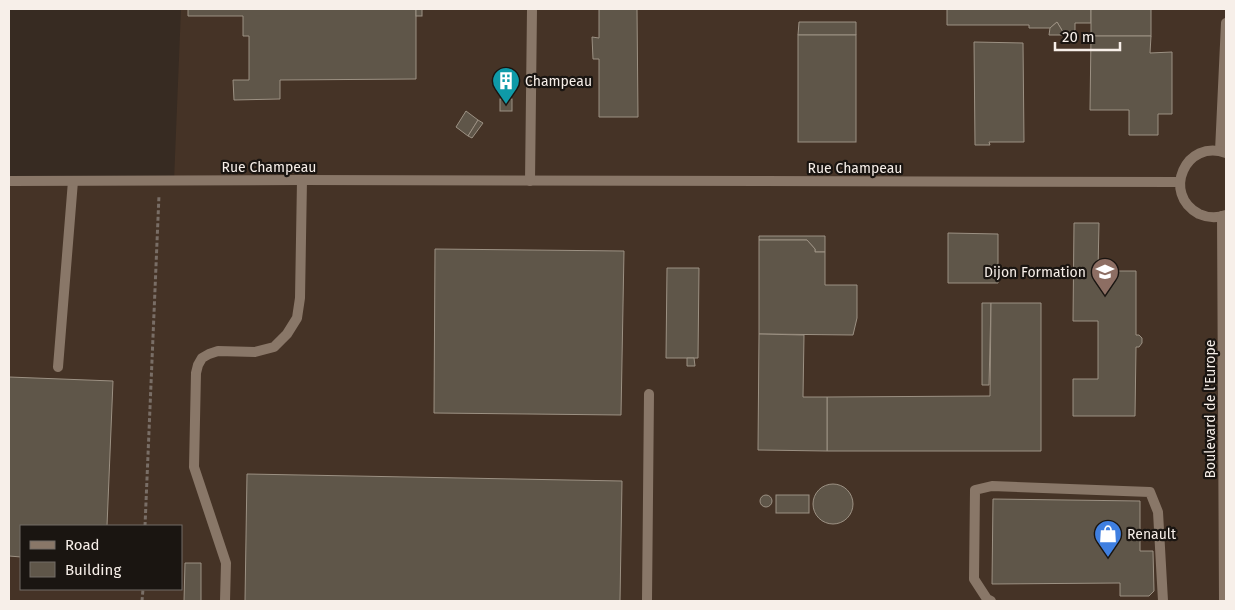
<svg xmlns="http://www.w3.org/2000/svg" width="1235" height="610" viewBox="0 0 1235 610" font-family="'Fira Sans',sans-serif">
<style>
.built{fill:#453326;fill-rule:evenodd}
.building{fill:#5f5649;stroke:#9c9183}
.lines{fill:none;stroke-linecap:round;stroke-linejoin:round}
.path{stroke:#796e66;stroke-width:3;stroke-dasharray:4 2.5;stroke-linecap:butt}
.service{stroke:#897768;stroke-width:10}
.minor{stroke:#897768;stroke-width:10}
.tertiary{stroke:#897768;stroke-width:10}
.labels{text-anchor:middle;stroke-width:4.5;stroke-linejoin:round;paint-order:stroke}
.poi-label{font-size:14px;fill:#f7efe9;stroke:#1a1511;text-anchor:start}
.street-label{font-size:14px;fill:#f7efe9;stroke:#1a1511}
</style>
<rect width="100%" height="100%" fill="#372b22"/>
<!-- built -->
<path class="built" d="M181,9H1226V601H9V181H174ZM21,526H181V589H21Z"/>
<!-- building -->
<g class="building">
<polygon points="188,9 416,9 416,79 280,80 280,99 234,100 233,80 249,80 249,36 243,36 243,16 188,16"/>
<rect x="416" y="9" width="6" height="7"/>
<polygon points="599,9 637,9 638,117 599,117 599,59 593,59 592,37 599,38"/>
<polygon points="947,9 1091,9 1091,23 1075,23 1075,30 1069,35 1063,32 1057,22 1050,28 1029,28 1029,25 947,25"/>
<rect x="1091" y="9" width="60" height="27"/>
<polygon points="799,22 856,22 856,35 798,35"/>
<polygon points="1057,22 1063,32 1069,35 1049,35 1050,28"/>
<rect x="798" y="35" width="58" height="107"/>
<polygon points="1091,36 1151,36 1150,53 1172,52 1172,114 1158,114 1158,135 1129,135 1129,110 1090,110"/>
<polygon points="974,42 1023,43 1024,142 989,142 990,145 975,145"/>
<rect x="500" y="99" width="12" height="12"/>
<polygon points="466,111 478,120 468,136 456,127"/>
<polygon points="478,120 483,123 472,138 468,136"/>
<polygon points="1074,223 1099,223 1098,271 1136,271 1136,335 1139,335 1142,338 1142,343 1139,347 1136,347 1135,416 1073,416 1073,379 1098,379 1098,321 1073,321"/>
<polygon points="948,233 998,234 998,283 948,283"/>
<polygon points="759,236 825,236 825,252 815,252 815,249 807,240 759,240"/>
<polygon points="759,240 807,240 815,249 815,252 825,252 825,285 857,285 857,318 853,335 759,334"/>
<polygon points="435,249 624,251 621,415 434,413"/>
<polygon points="667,268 699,268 698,358 666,358"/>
<polygon points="982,303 991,303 989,385 982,385"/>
<polygon points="991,303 1041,303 1041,451 827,451 827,397 990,396"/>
<polygon points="759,334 804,335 803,397 827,397 827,451 758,450"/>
<polygon points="687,358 694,358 695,366 687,366"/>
<polygon points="9,377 113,381 107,526 21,526 21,557 9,556"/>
<polygon points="247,474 622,481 620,601 245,601"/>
<circle cx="833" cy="504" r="20"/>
<circle cx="766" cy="501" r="6"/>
<rect x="776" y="495" width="33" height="18"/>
<polygon points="993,499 1140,501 1140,551 1153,551 1154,591 1149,596 1120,596 1120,583 992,584"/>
<polygon points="185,563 201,563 201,601 184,601"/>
</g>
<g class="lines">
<!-- path -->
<g class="path">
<polyline points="145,526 159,195"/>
<polyline points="142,601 143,589"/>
</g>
<!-- service -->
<g class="service">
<polyline points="58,367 73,181"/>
<polyline points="225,601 226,563 194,467 196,373 198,365 202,358 209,354 218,351 255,352 274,347 287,334 297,318 300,298 302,180"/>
<polyline points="647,601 649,394"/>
<polyline points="991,601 987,599 974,579 975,490 992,486 1150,492 1158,512 1163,601"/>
</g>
<!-- minor -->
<g class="minor">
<polyline points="9,181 302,180 1180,182"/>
<polyline points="530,181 532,9"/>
</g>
<!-- tertiary -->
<g class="tertiary">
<polyline points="1220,151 1226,23"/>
<path d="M1226,153C1186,138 1161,194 1199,214C1208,218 1218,218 1226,215"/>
<polyline points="1222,216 1224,601"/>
</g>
</g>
<!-- icons -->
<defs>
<symbol id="building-pin" viewBox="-11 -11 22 30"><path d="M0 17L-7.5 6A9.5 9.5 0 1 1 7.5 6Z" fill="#0f9aa8" stroke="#1a1511"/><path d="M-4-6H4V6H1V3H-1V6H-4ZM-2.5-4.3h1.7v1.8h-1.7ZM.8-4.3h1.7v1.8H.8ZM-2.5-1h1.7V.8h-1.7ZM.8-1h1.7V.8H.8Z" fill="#fff"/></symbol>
<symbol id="university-pin" viewBox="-11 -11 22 30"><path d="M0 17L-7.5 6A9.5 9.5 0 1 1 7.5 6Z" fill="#8d6e63" stroke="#1a1511"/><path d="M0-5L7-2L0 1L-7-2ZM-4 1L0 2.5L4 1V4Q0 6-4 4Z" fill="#fff"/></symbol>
<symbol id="shop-pin" viewBox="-11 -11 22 30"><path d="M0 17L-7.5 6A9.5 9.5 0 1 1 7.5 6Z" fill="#3f7fe0" stroke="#1a1511"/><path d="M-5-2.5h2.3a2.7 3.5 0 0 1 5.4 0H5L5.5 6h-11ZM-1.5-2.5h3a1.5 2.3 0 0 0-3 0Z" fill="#fff"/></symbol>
</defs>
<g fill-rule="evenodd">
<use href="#building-pin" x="490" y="65" width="32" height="43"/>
<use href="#university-pin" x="1089" y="256" width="32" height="43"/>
<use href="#shop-pin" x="1092" y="518" width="32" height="43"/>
</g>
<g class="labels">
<!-- poi labels -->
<g class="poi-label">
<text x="525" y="86">Champeau</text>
<text x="1086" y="277" text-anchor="end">Dijon Formation</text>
<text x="1127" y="539">Renault</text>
</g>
<!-- street labels -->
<g class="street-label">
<text x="269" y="172">Rue Champeau</text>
<text x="855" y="173">Rue Champeau</text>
<text transform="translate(1210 409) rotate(-90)" y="5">Boulevard de l'Europe</text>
</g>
</g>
<!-- border -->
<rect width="1235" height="610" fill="none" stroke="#f7efe9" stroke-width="20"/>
<!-- legend -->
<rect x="20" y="525" width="162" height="65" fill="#1a1511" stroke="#726c67"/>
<rect x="30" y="541" width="25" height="8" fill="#897768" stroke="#726c67"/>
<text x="65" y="550" font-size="15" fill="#f7efe9">Road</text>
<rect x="30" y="562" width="25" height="15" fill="#5f5649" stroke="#726c67"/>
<text x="65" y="575" font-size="15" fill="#f7efe9">Building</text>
<!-- scale -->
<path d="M1055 42v8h65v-8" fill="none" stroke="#f7efe9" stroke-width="2.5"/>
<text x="1062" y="42" font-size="15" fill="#f7efe9" stroke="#1a1511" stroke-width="4" paint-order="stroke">20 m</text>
</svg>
